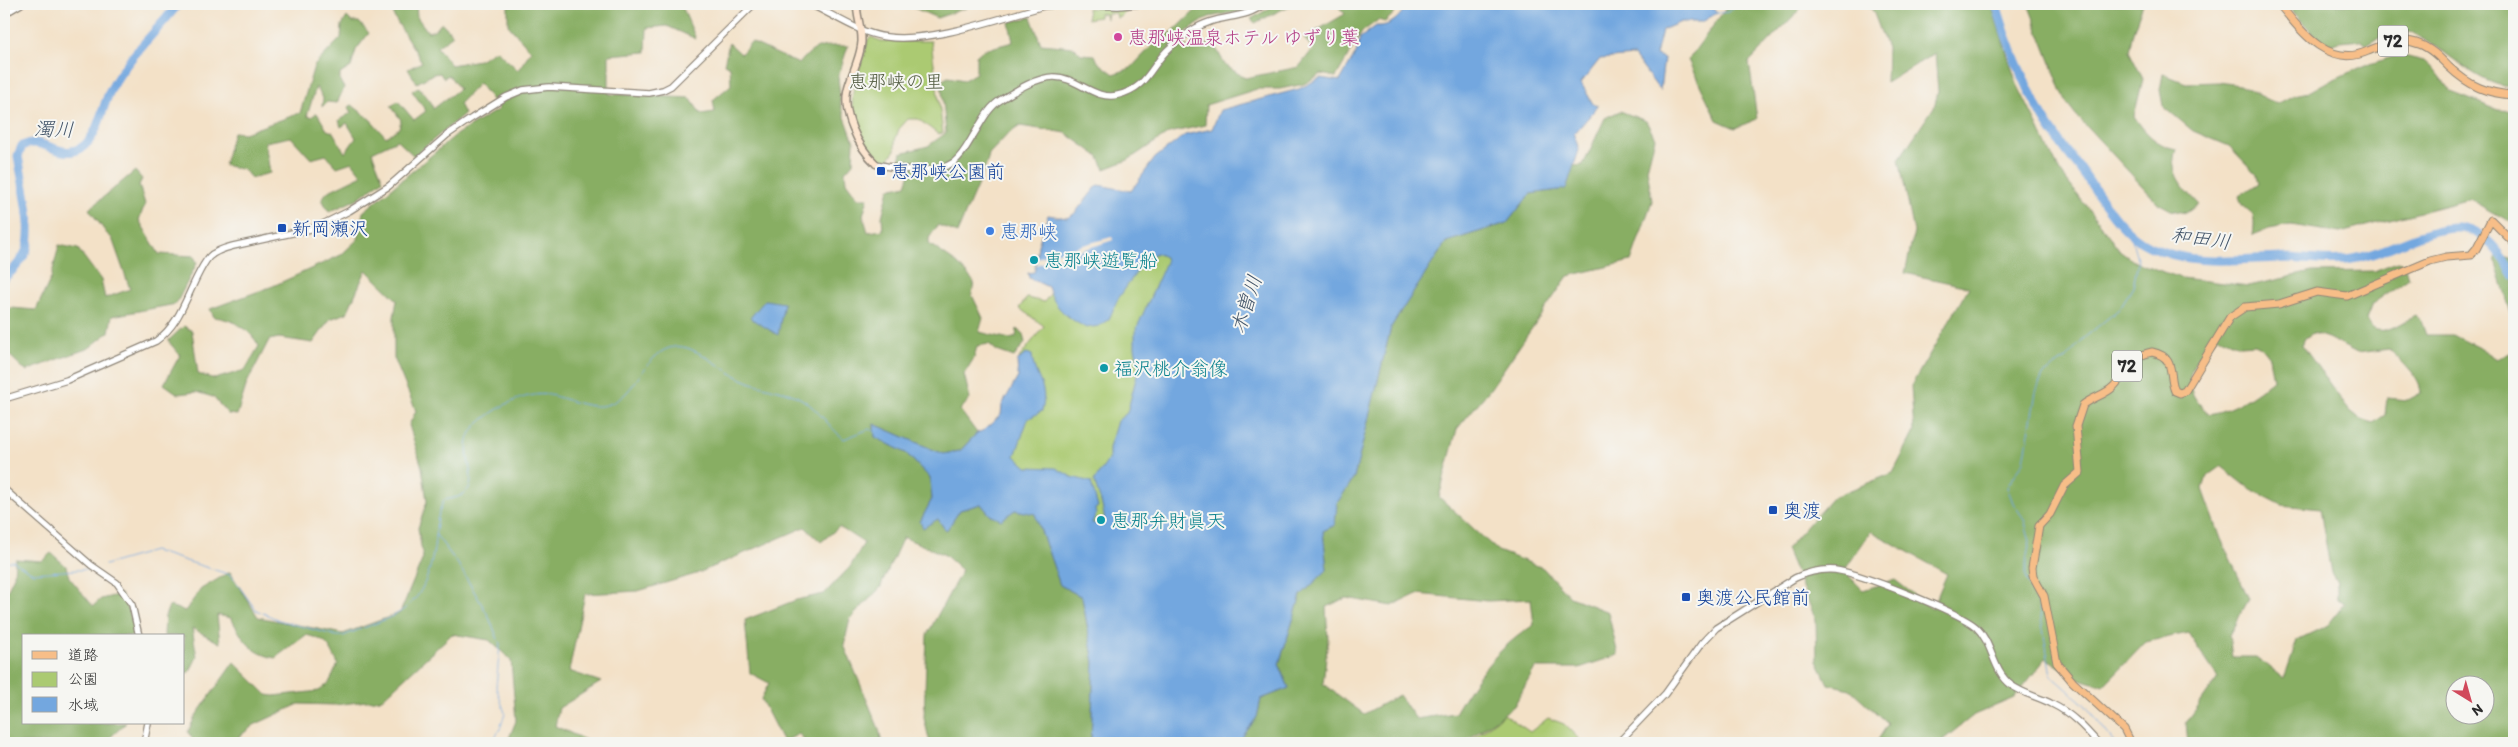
<svg xmlns="http://www.w3.org/2000/svg" width="2518" height="747" viewBox="0 0 2518 747" font-family="Itim,'Klee One',sans-serif">
<style>
.green{fill:#abca72;stroke:#6b7a4e}
.forest{fill:#88ae64;stroke:#5a6c48;fill-rule:evenodd}
.water{fill:#73a7df;stroke:#4f6985}
.pier{fill:#f3e1c7}
.lines{fill:none;stroke-linecap:round;stroke-linejoin:round}
.stream{stroke:#73a7df;stroke-width:1}
.river{stroke:#73a7df;stroke-width:9}
.tertiary-casing{stroke:#8f8679;stroke-width:8}
.secondary-casing{stroke:#8f8679;stroke-width:9}
.primary-casing{stroke:#8f8679;stroke-width:9}
.tertiary{stroke:#fff;stroke-width:5.5}
.secondary{stroke:#fce5cf;stroke-width:6}
.primary{stroke:#f7be88;stroke-width:7}
.hotel-dot{fill:#d1479c;stroke:#f6f6f2;stroke-width:2}
.transit-dot{fill:#1a4fb4;stroke:#f6f6f2;stroke-width:2}
.shop-dot{fill:#3f7fe0;stroke:#f6f6f2;stroke-width:2}
.culture-dot{fill:#0f9aa8;stroke:#f6f6f2;stroke-width:2}
.labels{text-anchor:middle;stroke-width:4;stroke-linejoin:round;paint-order:stroke}
.shield{fill:#f6f6f2;stroke:#686867;stroke-width:1}
.shield-label{font-size:18px;font-weight:bold;fill:#2b2b2b}
.hotel-label{font-size:19px;fill:#b23c85;stroke:#f6f6f2;text-anchor:start}
.park-label{font-size:19px;fill:#515b40;stroke:#f6f6f2}
.transit-label{font-size:19px;fill:#164399;stroke:#f6f6f2;text-anchor:start}
.shop-label{font-size:19px;fill:#366cbe;stroke:#f6f6f2;text-anchor:start}
.culture-label{font-size:19px;fill:#0d838f;stroke:#f6f6f2;text-anchor:start}
.water-label{font-size:20px;font-style:italic;fill:#44566a;stroke:#f6f6f2}
</style>
<rect width="100%" height="100%" fill="#f6f6f2"/>
<filter id="ink" filterUnits="userSpaceOnUse"><feTurbulence type="fractalNoise" baseFrequency=".02" numOctaves="2"/><feDisplacementMap in="SourceGraphic" scale="10" xChannelSelector="R" yChannelSelector="G"/><feConvolveMatrix kernelMatrix="1 2 1 2 8 2 1 2 1" color-interpolation-filters="sRGB"/></filter>
<filter id="wash" filterUnits="userSpaceOnUse"><feTurbulence type="fractalNoise" baseFrequency=".0096" numOctaves="4" result="noise"/><feDisplacementMap in="SourceGraphic" scale="20" xChannelSelector="R" yChannelSelector="G"/><feGaussianBlur stdDeviation="1.12" result="paint"/><feColorMatrix in="noise" values="0 0 0 0 0 0 0 0 0 0 0 0 0 0 0 0 0 1.4 0 .05"/><feComposite in="paint" operator="in"/></filter>
<g filter="url(#wash)">
<rect width="100%" height="100%" fill="#f3e1c7"/>
<!-- green -->
<g class="green">
<polygon points="1087,8 1127,9 1127,12 1123,13 1121,17 1117,18 1116,13 1107,13 1106,19 1105,14 1099,13 1099,17 1088,19"/>
<path d="M871,37L881,41H931L943,133L938,134L918,119H908L899,129L895,140V150L885,164C869,154 867,150 859,132C843,93 860,76 868,39Z"/>
<polygon points="1149,245 1175,256 1149,366 1113,533 1087,530 1006,458 1037,387 1019,358 1044,326 1019,308 1027,298 1044,302 1052,292"/>
<polygon points="1504,714 1530,732 1548,718 1564,724 1583,743 1467,743"/>
</g>
<!-- forest -->
<g class="forest">
<path d="M393,4H416L417,17L428,32L434,30L442,23L453,35L437,47L451,65L479,60L496,50L518,70L531,51L508,25V4H681L696,39L667,26L647,28L646,52L609,55V94L690,98L701,114L715,112L713,100L731,85L730,67L724,64L729,43L741,54L751,42L799,64C815,44 823,46 848,46L838,77L841,106L854,142L853,163L845,172L846,182L858,198H868L863,215L868,232L883,230L882,217L889,189L906,185L912,167L898,163L901,153L928,146L946,133L941,81L948,77L964,80L976,73V56L983,50L1013,42L1009,22L1031,17L1041,44L1074,47L1081,54L1095,55L1098,62L1114,74L1131,68L1161,36L1173,32L1202,4H1259L1248,10L1209,17L1177,38L1192,51L1213,42L1225,65L1245,78L1299,67L1313,49L1304,38L1345,14L1336,4H1404L1385,22L1378,20L1362,32L1336,77L1321,74L1304,84L1280,89H1257L1206,105L1205,125L1169,133L1128,160L1105,169L1098,156L1066,133L1020,126L1008,134L989,154L987,163L957,233L938,225L929,238V244L958,264L974,282L972,295L983,318L979,332L1010,339L1016,337L1017,329L1023,334L1025,343L1014,357L997,351L989,344L977,346L974,358L964,374L970,399L960,410L977,433L960,451L943,454L874,424L875,437L906,453L930,478L932,499L920,522L938,519L946,531L960,510L981,504L990,515L1015,510L1035,513L1060,585L1082,597L1094,662L1091,743H930L924,718L927,635L962,570L945,555L903,537L880,588L850,619L844,645L879,729L882,743H807L799,734L783,742L761,699L769,683L750,673L745,620L796,600L824,594L850,567L864,543L839,527L821,542L805,527L696,574L638,591L585,594L569,671L601,682L559,708L555,726L592,743H507L516,721L511,660L489,640L452,634L382,699L335,705L299,704L254,725L231,743H195L188,732L195,717L234,662L267,695L274,696L319,691L329,683L338,664C329,645 327,640 306,635L275,658C250,653 243,639 231,618L217,615L220,643L192,628L197,657L189,673L184,671V636H164L165,616L169,606L185,611L201,589L230,572L258,617L343,634L400,613L423,558L418,528L427,501L422,467L409,425L416,411L394,358V317L397,300L366,270L347,313L330,319L313,343L279,338L269,340L247,383L237,415L228,414L213,397L196,392L178,394L164,384L180,355L168,341L184,326L192,331L198,374L215,379L245,370L259,346C250,329 233,319 214,317L210,309L273,286L341,255L358,239L363,212L457,134L499,109L479,83L459,104L464,114L414,156L397,140L372,152L383,180L357,199L329,212L322,199L327,192L362,175L352,162L337,167L326,155L311,159L291,137L265,142L270,173L251,178L244,170L224,165L233,132L244,133L300,113L314,66L341,38L342,25L347,17L352,22H359L369,33L356,50L351,67L340,74V81L344,88L337,103L327,102L322,107L323,98L316,87L307,116L311,117L317,113L327,130L333,132L345,153L356,138L347,123L341,127L339,120L351,113L348,107L352,105L371,120L386,137L399,128L401,120L391,106L398,101L414,120L426,111L412,91L419,87L431,102L433,109L459,89L449,75L443,78L440,73L433,74L417,83L408,69L422,62L394,17Z"/>
<polygon points="905,4 966,4 966,8 937,18"/>
<polygon points="1273,4 1293,4 1255,23 1251,19 1270,8"/>
<polygon points="1729,4 1805,4 1749,62 1757,119 1735,128 1717,120 1688,60"/>
<path d="M1867,4H1991L2017,84L2060,172L2122,253L2135,262L2181,278L2249,286L2312,272L2374,271L2397,262L2405,264L2409,278L2372,304L2366,319C2376,343 2400,323 2415,315L2421,321L2426,335H2453L2485,351L2497,359L2511,352L2514,345V743H2188L2186,723L2218,678L2188,633L2146,642L2103,686L2077,678L2046,658L2014,698L1974,715L1939,743H1876L1888,724L1850,689L1828,684L1817,661L1816,620L1786,549L1833,497L1893,473L1914,432L1911,386L1969,287L1905,273L1914,232L1899,159L1934,107L1938,92L1935,53L1886,83L1887,48L1873,11ZM2313,333L2328,338L2357,353L2389,349C2400,361 2420,376 2421,393L2408,400L2387,398L2385,415L2373,423L2359,418L2347,408L2302,345L2305,338ZM2218,336L2239,345L2255,344L2261,347L2269,357L2273,380C2253,395 2235,409 2210,414C2176,387 2189,362 2218,336ZM2221,466L2249,488L2282,505L2320,509L2331,573L2337,582V600L2345,603L2328,625L2297,640L2284,679L2256,657H2232L2229,635L2249,599L2221,539L2203,489L2207,476ZM1871,531L1947,574L1932,609L1895,580L1863,590L1844,571ZM2456,684H2486V714H2456Z"/>
<path d="M2028,4H2143L2133,32L2129,51L2143,79L2134,116C2145,133 2156,145 2176,149C2168,174 2183,187 2199,204L2186,213L2171,210L2158,203L2076,115L2066,102Z"/>
<path d="M2286,4H2514V87C2479,87 2450,52 2420,37C2416,35 2411,31 2406,30C2393,27 2378,38 2367,44L2362,40L2339,42L2330,46L2319,40Z"/>
<path d="M2399,55L2424,61L2436,72L2451,92L2498,110L2514,111V224L2470,199L2340,233L2291,225L2268,229L2253,235C2258,203 2244,217 2239,196L2259,183L2257,175L2229,146L2193,131L2163,106L2160,90L2163,74L2186,83L2219,82L2239,85L2277,104L2294,95L2309,92L2323,84L2366,65Z"/>
<path d="M1620,111L1646,121L1655,138L1647,169L1652,201L1631,261L1568,276L1490,389L1457,429L1439,497L1498,551L1543,568L1570,597L1608,612L1618,655L1579,668H1535L1514,706L1463,743H1238L1257,717L1261,699L1289,688L1279,664L1301,595L1327,570L1323,531L1335,525L1337,503L1354,478L1391,327L1446,242L1507,223L1530,194L1565,189L1573,166L1583,165L1605,118ZM1417,594L1488,601L1531,599L1534,625C1499,646 1475,678 1455,713L1416,719L1399,695L1364,714L1323,684L1328,639L1326,607L1346,598L1392,606Z"/>
<polygon points="135,171 142,179 139,185 145,204 139,220 159,254 194,256 197,263 176,304 112,316 109,332 89,348 26,371 4,350 4,312 11,308 36,310 51,278 59,245 78,249 101,280 105,298 130,289 112,238 107,234 89,209"/>
<polygon points="2498,254 2514,259 2514,323 2495,261"/>
<polygon points="51,553 66,566 69,577 93,606 101,599 121,594 133,623 135,636 24,636 24,723 126,723 104,743 4,743 4,597 14,576 15,559 42,561"/>
</g>
<!-- water -->
<g class="water">
<path d="M1408,4H1709L1717,13L1702,22H1681L1662,30L1656,55L1664,58L1660,91L1634,56L1600,59L1581,83L1593,104L1598,106L1574,134L1579,150L1566,189L1530,194L1507,223L1446,242L1391,327L1354,478L1337,503L1335,525L1323,531L1327,570L1301,595L1279,664L1289,688L1261,699L1257,717L1238,743H1091L1094,662L1082,597L1060,585L1035,514L1015,510L1001,520L990,515L981,504L960,510L946,531L938,519L923,528L920,522L932,499L930,478L906,453L875,437L874,424L943,454L960,451L977,433L984,430L1001,415L1002,405L1018,377L1017,361L1027,353L1032,355C1034,379 1049,384 1042,411L1028,419L1015,456L1027,467L1056,468L1072,477L1091,482L1098,507L1095,509L1096,514L1092,523L1103,525C1108,518 1097,491 1094,481L1109,459V448L1117,421L1127,413L1139,367L1135,348V332L1166,262L1165,257L1156,253L1144,261L1118,299L1109,319L1099,326L1086,328C1066,316 1056,310 1048,287L1029,278L1028,273L1034,272L1035,269L1038,245L1048,215L1067,218L1074,214L1098,185L1131,191L1155,158L1185,135L1212,129L1220,110L1299,89L1320,78L1340,81L1356,53L1360,38L1376,26C1392,27 1400,16 1408,4Z"/>
<polygon points="765,300 784,303 778,335 750,318"/>
</g>
<!-- pier -->
<polygon class="pier" points="1112,237 1113,240 1036,265 1037,258"/>
<g class="lines">
<!-- stream -->
<g class="stream">
<polyline points="1716,13 1729,12 1737,4"/>
<polyline points="436,535 458,564 488,615 500,644 496,687 505,713 500,729 492,743"/>
<polyline points="4,562 13,561 33,573 92,569"/>
<path d="M105,565L154,551L231,575L256,610L279,620L337,636H343C397,614 423,614 434,549C436,533 436,515 444,500C449,499 457,498 462,495C486,481 451,448 478,424C495,408 525,391 550,395C567,399 584,407 601,406C632,402 639,367 661,352C670,346 680,345 690,349C711,357 728,374 749,382C766,388 788,390 803,400C819,410 829,427 844,439L869,429L874,431"/>
<polyline points="2115,743 2085,705 2051,675 2039,607 2026,579 2026,561 2030,541 2024,519 2013,503 2007,487 2024,461 2036,392 2043,375 2064,360 2084,338 2119,309 2133,287 2138,262 2132,240 2134,236"/>
</g>
<!-- river -->
<g class="river">
<path d="M1996,4C2007,42 2023,81 2042,115C2055,138 2073,159 2088,180C2105,204 2122,233 2149,246C2192,267 2237,259 2282,258C2303,258 2325,262 2346,260C2384,256 2422,227 2459,228C2484,228 2502,256 2514,275"/>
<path d="M4,278C12,272 24,259 27,248C34,225 22,181 18,156L22,146C25,145 29,143 33,143C49,143 64,158 81,148C98,138 102,107 110,91C127,57 155,34 178,4"/>
</g>
</g>
</g>
<g filter="url(#ink)">
<g class="lines">
<defs>
<g id="tertiary">
<path d="M810,4C834,15 860,34 887,37C931,43 1000,18 1044,6L1062,4"/>
<polyline points="1067,4 1118,6 1140,4"/>
<polyline points="4,14 21,4"/>
<path d="M876,164C898,169 934,176 954,162C964,154 969,142 976,131C983,119 990,106 1002,99C1015,91 1037,77 1054,77C1077,77 1095,101 1118,95C1143,89 1148,74 1162,56C1170,46 1181,38 1191,31C1217,13 1244,21 1264,4"/>
<path d="M4,399L67,380L156,341C177,326 184,304 195,281C199,273 203,264 209,257C215,251 225,248 233,246L315,228L349,211L389,186L447,135L472,118L506,97L523,90L549,87L649,93L663,90L671,86L754,4"/>
<polyline points="4,489 91,565 117,583 132,605 139,636"/>
<polyline points="144,743 148,723"/>
<path d="M1618,743L1665,694L1701,644L1716,628L1795,578C1808,572 1821,569 1835,570C1859,573 1959,612 1976,627C1993,643 1992,670 2011,685C2023,694 2039,697 2052,704C2071,713 2085,728 2098,743"/>
</g>
<path id="secondary" d="M857,4C856,18 864,31 861,46C859,60 852,73 848,87C841,112 858,147 876,164"/>
<g id="primary">
<path d="M2279,4C2301,31 2329,69 2368,51C2385,44 2400,36 2419,44C2431,48 2441,59 2449,67C2469,86 2488,94 2514,95"/>
<path d="M2131,743L2124,729L2073,682L2057,663L2044,596L2033,576L2032,568L2039,526L2050,514L2064,486L2080,472L2076,426L2083,405C2091,398 2105,395 2113,387C2128,373 2127,357 2152,352C2177,357 2168,376 2175,391L2180,393L2185,391L2230,317L2245,307L2279,304L2317,292L2347,296L2430,261L2446,257L2471,255L2476,249L2491,220L2514,243"/>
</g>
</defs>
<!-- tertiary casing -->
<use href="#tertiary" class="tertiary-casing"/>
<!-- secondary casing -->
<use href="#secondary" class="secondary-casing"/>
<!-- primary casing -->
<use href="#primary" class="primary-casing"/>
<!-- tertiary -->
<use href="#tertiary" class="tertiary"/>
<!-- secondary -->
<use href="#secondary" class="secondary"/>
<!-- primary -->
<use href="#primary" class="primary"/>
</g>
</g>
<!-- markers -->
<circle class="hotel-dot" cx="1118" cy="37" r="5"/>
<g class="transit-dot">
<rect x="876" y="166" width="10" height="10" rx="2.5"/>
<rect x="277" y="223" width="10" height="10" rx="2.5"/>
<rect x="1768" y="505" width="10" height="10" rx="2.5"/>
<rect x="1681" y="592" width="10" height="10" rx="2.5"/>
</g>
<circle class="shop-dot" cx="990" cy="231" r="5"/>
<g class="culture-dot">
<circle cx="1034" cy="260" r="5"/>
<circle cx="1104" cy="368" r="5"/>
<circle cx="1101" cy="520" r="5"/>
</g>
<g class="labels">
<!-- shield labels -->
<g class="shield">
<rect x="2378" y="25.5" width="30" height="31" rx="4"/>
<rect x="2112" y="350.5" width="30" height="31" rx="4"/>
</g>
<g class="shield-label">
<text x="2393" y="47">72</text>
<text x="2127" y="372">72</text>
</g>
<!-- hotel labels -->
<g class="hotel-label">
<text x="1128" y="44">恵那峡温泉ホテル ゆずり葉</text>
</g>
<!-- park labels -->
<g class="park-label">
<text x="896" y="88">恵那峡の里</text>
</g>
<!-- transit labels -->
<g class="transit-label">
<text x="891" y="178">恵那峡公園前</text>
<text x="292" y="235">新岡瀬沢</text>
<text x="1783" y="517">奥渡</text>
<text x="1696" y="604">奥渡公民館前</text>
</g>
<!-- shop labels -->
<g class="shop-label">
<text x="1000" y="238">恵那峡</text>
</g>
<!-- culture labels -->
<g class="culture-label">
<text x="1044" y="267">恵那峡遊覧船</text>
<text x="1114" y="375">福沢桃介翁像</text>
<text x="1111" y="527">恵那弁財眞天</text>
</g>
<!-- water labels -->
<g class="water-label">
<text transform="translate(54 129) rotate(2)" y="7">濁川</text>
<text transform="translate(2201 238) rotate(8)" y="7">和田川</text>
<text transform="translate(1246 304) rotate(-72)" y="7">木曽川</text>
</g>
</g>
<!-- margin -->
<rect width="2518" height="747" fill="none" stroke="#f6f6f2" stroke-width="20"/>
<!-- legend -->
<rect x="22" y="634" width="162" height="90" fill="#f6f6f2" stroke="#a5a5a2"/>
<rect x="32" y="651" width="25" height="8" fill="#f7be88" stroke="#a5a5a2"/>
<text x="68" y="660" font-size="15" fill="#2b2b2b">道路</text>
<rect x="32" y="672" width="25" height="15" fill="#abca72" stroke="#a5a5a2"/>
<text x="68" y="684" font-size="15" fill="#2b2b2b">公園</text>
<rect x="32" y="697" width="25" height="15" fill="#73a7df" stroke="#a5a5a2"/>
<text x="68" y="710" font-size="15" fill="#2b2b2b">水域</text>
<!-- north arrow -->
<g transform="translate(2470 700) rotate(143)"><circle r="24" fill="#f6f6f2" stroke="#a5a5a2"/>
<path d="M0-4L9 19L0 12L-9 19Z" fill="#d1495b"/>
<text y="-8" font-size="14" font-weight="bold" text-anchor="middle" fill="#2b2b2b">N</text>
</g>
</svg>
